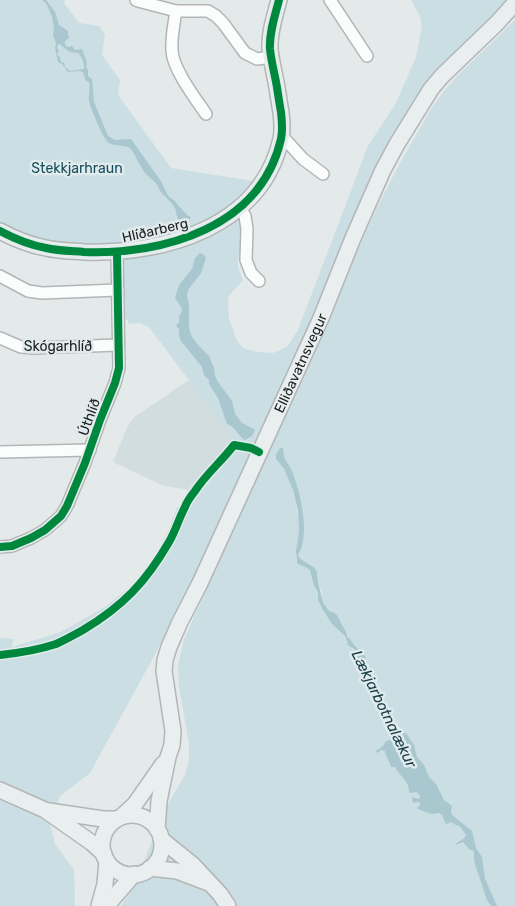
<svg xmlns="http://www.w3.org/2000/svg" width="515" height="906" viewBox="0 0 515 906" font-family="Rubik,sans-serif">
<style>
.built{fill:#d1dddf}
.green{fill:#cadee3;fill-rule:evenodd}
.water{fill:#a8c7ce;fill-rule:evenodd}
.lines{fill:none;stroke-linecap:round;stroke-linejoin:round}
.street-casing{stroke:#b2b6b7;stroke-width:14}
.secondary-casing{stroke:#b2b6b7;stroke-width:18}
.street{stroke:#fbfcfc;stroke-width:11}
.secondary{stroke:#e9eeef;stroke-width:15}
.cycleway-casing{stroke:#e1eaec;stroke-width:11}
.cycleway{stroke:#00873e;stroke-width:8}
.labels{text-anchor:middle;stroke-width:5;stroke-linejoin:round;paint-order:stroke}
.park-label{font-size:14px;fill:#154f5d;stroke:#e1eaec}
.street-label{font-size:14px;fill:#1c1f1f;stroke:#e1eaec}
.water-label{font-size:15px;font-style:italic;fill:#153c46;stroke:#e1eaec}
</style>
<rect width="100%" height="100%" fill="#e4e9e9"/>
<!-- built -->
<polygon class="built" points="198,374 237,442 233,452 205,479 195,497 185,489 164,486 113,462 127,428 133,418"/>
<!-- green -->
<g class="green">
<path d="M0,0H65L64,3L79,23L99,26L105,35L102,55L120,80L118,95L171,168L253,181L225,209L234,221L239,218C251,229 237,251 238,264C238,269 241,275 243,280L228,297L229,318L236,339L243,348L257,352L273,353L287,347L298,330L368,146L396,103L416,57L422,27L420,16L411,0H515L419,108L187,596L90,773L60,796L50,824L55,844L74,870L75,906H0V638L14,639L12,647L61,632L105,607L145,575L169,530L177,507L189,510L205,479L233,452L236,443L149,327L140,323L128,324V320L125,319L123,297V259L126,257L17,233L0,224Z"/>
<path d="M515,20V906H121L133,889L164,811L185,775L189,760V744L179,686L178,665L184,640L272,436L378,206L400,163L431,109L444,91L462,71ZM283,448C284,450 283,453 284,455C284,460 289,464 291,469C300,489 310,535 298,555L302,561L311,564L316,571L318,581L322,593V600L330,612H333L337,615L347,634V637C353,640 352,643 356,648C359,652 361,654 364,658L362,659L364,666L365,673L370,681L373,691L375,693L379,694L386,704V710L391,715L395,733L397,734L400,732L385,745V742L389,741L393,737V735L381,716L377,703L372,695L371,690L358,670L357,657L354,649L346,642L345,636L332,624L323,610L318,600V592L314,586L310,570L305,567L300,565L297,563C294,553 299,543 299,532C298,509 294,478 277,461Z"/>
</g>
<!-- water -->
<g class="water">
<path d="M42,0H46L55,12L59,25L68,31V35L70,37L65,41V45L68,47L72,46L75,50L82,49L87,63L86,67L88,70V76L92,79L94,102L108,136L115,140L131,139L161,181L165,190L169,197L175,201L177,204L187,215L191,217L190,219L176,223L179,220C176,216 177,213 175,208C171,201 165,197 160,191C158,183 152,180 147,175C140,168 137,157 131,149C125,144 116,147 109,143C103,139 91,109 89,101C88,95 91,88 89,82L86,81L83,72L80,71L68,72L62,64L58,62L55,48L56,43L53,35L54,27L52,17L46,3ZM58,44H59C67,49 68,53 78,53C82,57 85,64 84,69L70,71L65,67L64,63L61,62L60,57L58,56L57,53L59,52L57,47Z"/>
<path d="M200,253L203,254L206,258L201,273L188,290L187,296L189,305V328L192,337L198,345L209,356L214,368L215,376L218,382L232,401L235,414L242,423L252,428L255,430L252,436L245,440C237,436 237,427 227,424L218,398L209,384V380L204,375L202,367L181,341L179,336V329L176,326L179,322V317L182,311L181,307L175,298L179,285L192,269L195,258Z"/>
<path d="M280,448H283C284,450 283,453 284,455C284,460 289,464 291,469C300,489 311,535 298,555C302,564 310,561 316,570C318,574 317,578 318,582C320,589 321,596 323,602C325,606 328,609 330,612H333L337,615L347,634V637C352,640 352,642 355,646C359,650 363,653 366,658L362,659L364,666L365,673L370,681L375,693L379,694L386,704V709L391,715L395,733L397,734L400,732L406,733L414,745L417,757L424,765L429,777L436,784L444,800L452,806L451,810L452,815L472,831L476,848L482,857L485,879L497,906H491L487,900L474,861V851L469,849L463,842L455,845C458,840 465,841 466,834C463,832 462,828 459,826C455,824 454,825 452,822L446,824L442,815L439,813L431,814L418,809L417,808L420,805V803L418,802L413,803L412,798L413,797L418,799L420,798V796L417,792L409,793C410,781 400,777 395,767H391C389,760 386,757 385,751L381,750L377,753L376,752V751L384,745L385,742C389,740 393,740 393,735L390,734V729L381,716L377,703L372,695L371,690L358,670L357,657L354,649L348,645L345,636L332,624L323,610L318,600V592L314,586L310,570L305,567L300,565L297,563L296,551L299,531L298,511L293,490L284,469L276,459V455Z"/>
</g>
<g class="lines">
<defs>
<g id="street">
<polyline points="136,0 138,1 176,11 208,11 216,16 223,23 245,53 257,59 271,57"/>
<polyline points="330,0 367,56"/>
<path d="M176,11C174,24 171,37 172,51C173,69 195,98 206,114"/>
<polyline points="282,136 303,159 323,174"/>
<polyline points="240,208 245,216 247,229 246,260 251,273 259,281"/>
<polyline points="0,276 28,291 42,293 118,290"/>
<polyline points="0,338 21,347 34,348 118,345"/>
<polyline points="0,452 90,450"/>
<polyline points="0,547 12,546 31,538 45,530 61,516 67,506 85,463 100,420 115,383 119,368 117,252"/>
</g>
<g id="secondary">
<path d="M0,231C15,239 30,245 46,248C58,251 72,251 84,252C164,255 261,227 281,139C283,130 282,121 281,112C279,102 278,92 276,82C274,71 271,60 270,49C269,32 275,16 279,0"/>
<polyline points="0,790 45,810 92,843 104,854"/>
<polyline points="49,811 103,819 117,819"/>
<circle cx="132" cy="845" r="30"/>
<polyline points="121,817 135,804 163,764"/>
<path id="s1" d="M157,829L159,801L168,757L172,745L173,731L164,671L165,660L169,647L179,624L200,583L321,318L353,238L383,170L397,144L431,89L442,76L497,23L515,3"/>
<polyline points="161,839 193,865 220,894 228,906"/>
<polyline points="150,868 177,871 206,882"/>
<polyline points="99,906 105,884 107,861"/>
<polyline points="107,906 115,896 134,874"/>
</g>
</defs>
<!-- street casing -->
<use href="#street" class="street-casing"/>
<!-- secondary casing -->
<use href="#secondary" class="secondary-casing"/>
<!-- street -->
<use href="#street" class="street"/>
<!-- secondary -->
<use href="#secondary" class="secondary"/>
<defs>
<g id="cycleway">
<path d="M0,231C15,239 30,245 46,248C58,251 72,251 84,252C164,255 261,227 281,139C283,130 282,121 281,112C279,102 278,92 276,82C274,71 271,60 270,49C269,32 275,16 279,0"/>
<polyline points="0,547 12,546 31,538 45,530 61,516 67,506 85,463 100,420 115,383 119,368 117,252"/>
<path d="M0,655C19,653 38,650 56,644C65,640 74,635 83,630C123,606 146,582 169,542C176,530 179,518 185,507C187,501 191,496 195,491C206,474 222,461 234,445L251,448L259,452"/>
</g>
</defs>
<!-- cycleway casing -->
<use href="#cycleway" class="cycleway-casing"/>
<!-- cycleway -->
<use href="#cycleway" class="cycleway"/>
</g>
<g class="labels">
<!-- park labels -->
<g class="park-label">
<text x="77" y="173">Stekkjarhraun</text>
</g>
<!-- street labels -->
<g class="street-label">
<text transform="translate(155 230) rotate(-13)" y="5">Hlíðarberg</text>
<text x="58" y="351">Skógarhlíð</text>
<text dy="5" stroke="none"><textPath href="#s1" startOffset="498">Elliðavatnsvegur</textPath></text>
<text transform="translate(89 417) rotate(-70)" y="5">Úthlíð</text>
</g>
<!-- water labels -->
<g class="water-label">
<text transform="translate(384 709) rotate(64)" y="5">Lækjarbotnalækur</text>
</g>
</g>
</svg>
